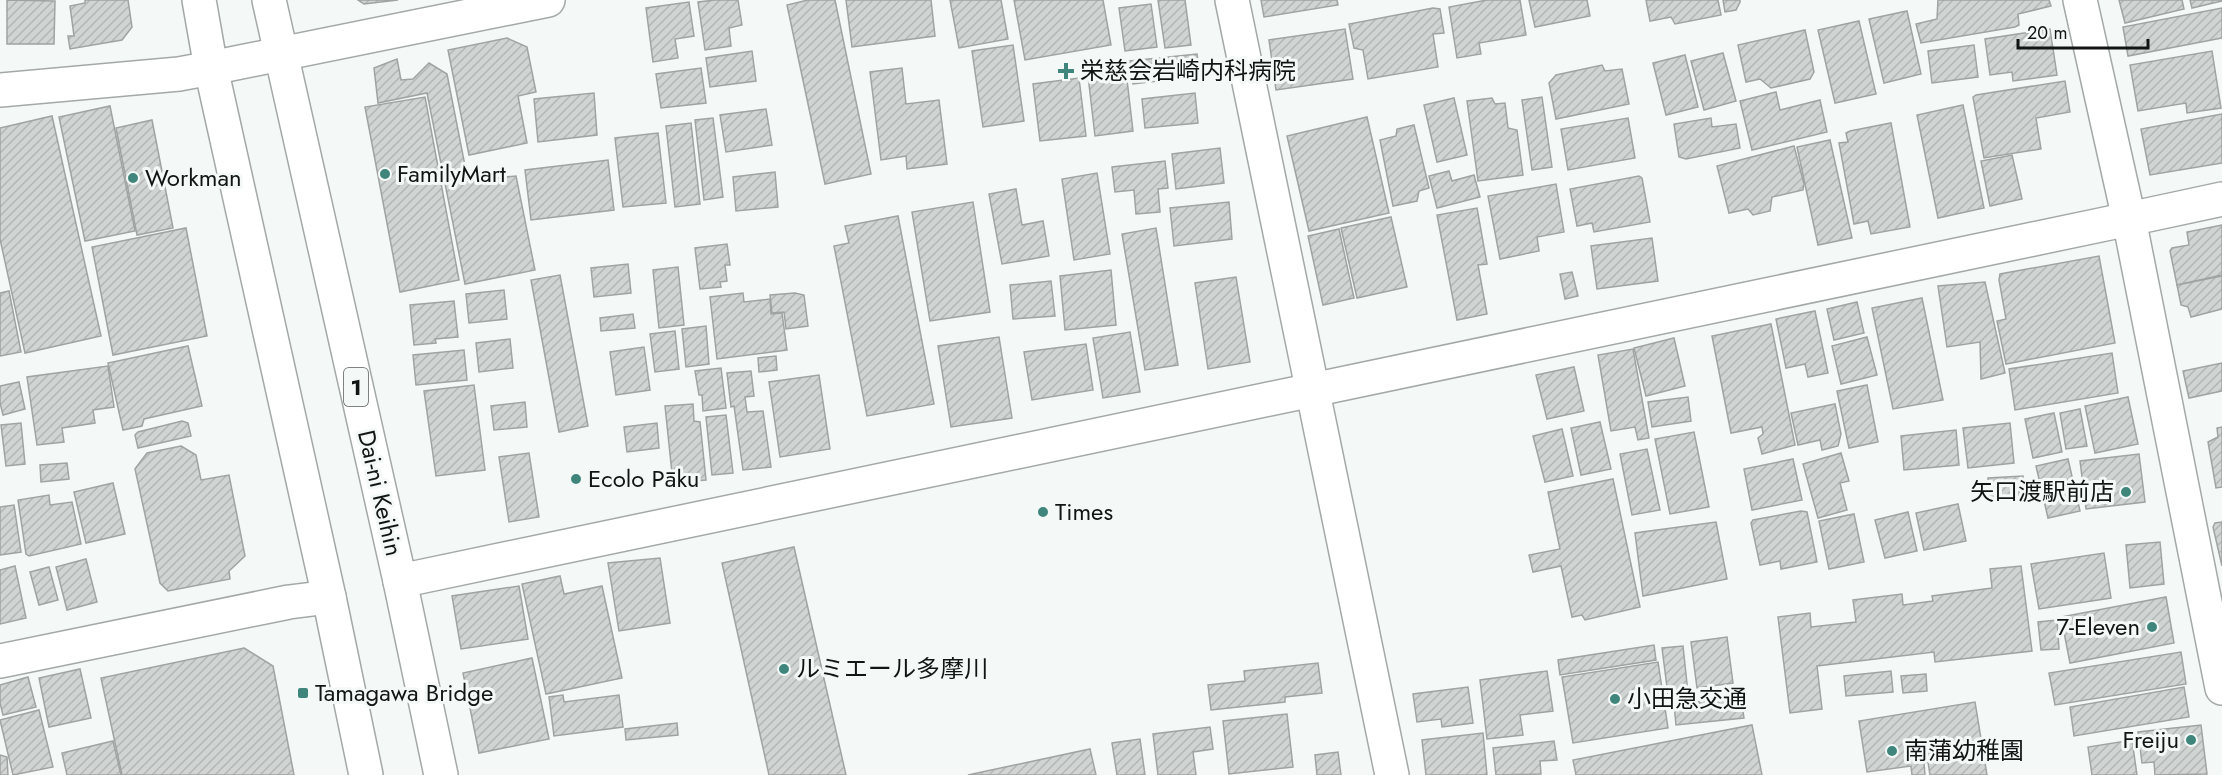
<svg xmlns="http://www.w3.org/2000/svg" width="2222" height="775" viewBox="0 0 2222 775" font-family="Jost,'Noto Sans JP',sans-serif">
<style>
.building{fill:url(#building-hatch);stroke:#9fa4a3;stroke-width:1.5}
.lines{fill:none;stroke-linecap:round;stroke-linejoin:round}
.street-casing{stroke:#a4a9a8;stroke-width:36}
.secondary-casing{stroke:#a4a9a8;stroke-width:36}
.highway-casing{stroke:#a4a9a8;stroke-width:36}
.street{stroke:#fff;stroke-width:33}
.secondary{stroke:#fff;stroke-width:33}
.highway{stroke:#fff;stroke-width:33}
.poi-dot{fill:#3f857c;stroke:#f4f9f8;stroke-width:2}
.labels{text-anchor:middle;stroke-width:6;stroke-linejoin:round;paint-order:stroke}
.shield{fill:#f4f9f8;stroke:#565959;stroke-width:1.5}
.shield-label{font-size:22px;font-weight:bold;fill:#131515}
.poi-label{font-size:24px;fill:#131515;stroke:#f4f9f8;text-anchor:start}
.street-label{font-size:24px;fill:#131515;stroke:#f4f9f8}
</style>
<defs>
<pattern id="building-hatch" width="6" height="6" patternUnits="userSpaceOnUse" patternTransform="scale(1.5)"><rect width="6" height="6" fill="#d0d5d4"/><path d="M-1 1l2-2M0 6l6-6M5 7l2-2" fill="none" stroke="#b2b6b5"/></pattern>
</defs>
<rect width="100%" height="100%" fill="#f4f9f8"/>
<!-- building -->
<g class="building">
<polygon points="7,0 55,1 54,44 7,44"/>
<polygon points="85,0 128,0 132,27 122,40 70,49 68,36 74,36 70,6 85,3"/>
<polygon points="358,0 398,0 364,4"/>
<polygon points="715,0 738,0 742,25 729,28 731,46 705,50 698,2"/>
<polygon points="808,0 835,0 871,174 825,184 787,5"/>
<polygon points="846,0 931,0 935,36 852,47"/>
<polygon points="950,0 1001,0 1008,39 959,48"/>
<polygon points="1014,0 1103,0 1111,45 1025,60"/>
<polygon points="1158,0 1185,0 1191,45 1165,48"/>
<polygon points="1261,0 1337,0 1338,5 1264,17"/>
<polygon points="1487,0 1520,0 1526,35 1479,43 1481,54 1457,58 1449,7"/>
<polygon points="1529,0 1587,0 1590,16 1535,27"/>
<polygon points="1646,0 1718,0 1721,15 1675,24 1671,17 1650,21"/>
<polygon points="1723,0 1740,0 1740,2 1736,10 1725,12"/>
<polygon points="1938,0 2049,0 2051,6 2018,14 2019,25 2015,27 1921,43 1916,24 1937,19"/>
<polygon points="2119,0 2182,0 2184,9 2125,23"/>
<polygon points="2190,0 2222,0 2222,1 2192,8"/>
<polygon points="689,2 694,36 675,39 678,58 653,62 646,8"/>
<polygon points="1151,4 1157,47 1125,51 1119,8"/>
<polygon points="1433,8 1440,9 1444,33 1433,34 1438,67 1368,79 1363,50 1354,48 1349,24"/>
<polygon points="2222,8 2222,38 2128,56 2123,27"/>
<polygon points="1907,11 1921,74 1884,83 1869,19"/>
<polygon points="1859,21 1876,94 1835,103 1818,30"/>
<polygon points="1345,29 1353,79 1276,90 1269,40"/>
<polygon points="2050,29 2057,75 2013,81 2012,72 1990,75 1985,39"/>
<polygon points="1805,30 1814,72 1810,79 1771,88 1760,79 1746,82 1738,45"/>
<polygon points="507,38 527,47 536,92 518,96 527,143 469,155 448,50"/>
<polygon points="1013,45 1024,121 983,127 972,51"/>
<polygon points="1974,45 1978,77 1932,83 1928,51"/>
<polygon points="752,51 756,81 710,87 706,58"/>
<polygon points="2212,51 2221,108 2187,113 2186,103 2138,111 2130,65"/>
<polygon points="1723,53 1736,101 1704,110 1691,61"/>
<polygon points="1197,54 1200,76 1133,84 1130,61"/>
<polygon points="1685,55 1698,107 1666,115 1653,63"/>
<polygon points="397,59 401,80 413,79 429,63 447,74 468,181 516,176 535,270 465,284 427,93 378,103 374,68"/>
<polygon points="1602,65 1605,71 1622,69 1629,104 1556,119 1549,83 1556,75"/>
<polygon points="701,68 706,103 661,108 656,74"/>
<polygon points="902,68 906,104 939,100 947,164 907,169 906,156 881,160 870,72"/>
<polygon points="1126,71 1133,131 1095,136 1088,76"/>
<polygon points="1079,78 1086,136 1040,141 1033,84"/>
<polygon points="2065,81 2070,112 2036,118 2041,149 1984,158 1973,97 1976,95"/>
<polygon points="1776,92 1780,110 1820,100 1827,132 1752,150 1740,101"/>
<polygon points="594,93 597,135 538,142 534,99"/>
<polygon points="1195,93 1198,123 1145,128 1142,99"/>
<polygon points="425,97 459,280 400,292 365,107"/>
<polygon points="1542,97 1552,167 1532,170 1522,100"/>
<polygon points="1454,98 1467,155 1437,162 1424,105"/>
<polygon points="1492,98 1495,104 1505,103 1508,128 1517,130 1523,175 1478,181 1467,101"/>
<polygon points="1963,105 1984,208 1938,218 1917,115"/>
<polygon points="110,106 135,231 85,241 59,117"/>
<polygon points="766,109 772,145 726,152 720,115"/>
<polygon points="2222,114 2222,163 2150,175 2141,129"/>
<polygon points="52,116 101,336 25,353 0,239 0,128"/>
<polygon points="1367,117 1389,213 1309,231 1287,136"/>
<polygon points="713,118 723,197 704,200 695,120"/>
<polygon points="1628,118 1635,158 1568,170 1561,129"/>
<polygon points="1711,118 1712,127 1736,124 1740,148 1686,159 1679,157 1674,124"/>
<polygon points="152,120 173,228 137,235 116,128"/>
<polygon points="691,123 700,204 675,207 666,126"/>
<polygon points="1891,123 1910,227 1871,234 1868,221 1854,224 1839,143 1848,142 1846,133 1850,131"/>
<polygon points="1414,125 1429,188 1419,191 1417,201 1393,206 1380,140 1396,136 1397,129"/>
<polygon points="658,133 666,203 623,207 615,138"/>
<polygon points="1830,140 1852,238 1818,245 1797,147"/>
<polygon points="1794,146 1804,184 1803,190 1772,197 1770,211 1753,215 1748,209 1729,213 1717,166"/>
<polygon points="1220,148 1224,183 1176,189 1172,154"/>
<polygon points="2012,155 2022,199 1990,206 1981,161"/>
<polygon points="608,160 614,210 531,220 525,170"/>
<polygon points="1165,161 1168,188 1158,189 1160,212 1136,214 1134,190 1115,192 1112,167"/>
<polygon points="1449,171 1452,181 1474,175 1480,197 1437,208 1429,176"/>
<polygon points="775,172 778,207 736,211 733,177"/>
<polygon points="1097,173 1110,254 1074,260 1062,179"/>
<polygon points="1639,176 1642,178 1650,222 1594,232 1592,223 1577,226 1570,189"/>
<polygon points="1556,184 1564,232 1537,237 1539,251 1500,259 1488,196"/>
<polygon points="1016,189 1022,225 1043,221 1049,256 1002,264 989,194"/>
<polygon points="973,202 990,312 930,321 912,212"/>
<polygon points="1229,202 1232,239 1174,246 1170,208"/>
<polygon points="1477,208 1487,264 1478,265 1487,314 1457,320 1437,215"/>
<polygon points="898,216 934,404 867,416 834,246 849,243 845,226"/>
<polygon points="1391,217 1407,287 1357,298 1341,228"/>
<polygon points="2222,225 2222,275 2177,285 2170,251 2172,248 2189,245 2187,232"/>
<polygon points="186,228 207,336 113,355 92,247"/>
<polygon points="1156,228 1178,365 1145,370 1122,234"/>
<polygon points="1339,229 1354,298 1323,305 1308,236"/>
<polygon points="1652,238 1658,281 1597,289 1591,246"/>
<polygon points="727,244 730,265 725,265 727,281 720,282 721,287 700,289 695,248"/>
<polygon points="2099,256 2115,343 2006,364 1997,321 2006,319 1999,280 2000,274"/>
<polygon points="628,264 631,293 594,297 591,268"/>
<polygon points="678,267 684,325 659,328 653,270"/>
<polygon points="1111,270 1116,325 1065,330 1060,276"/>
<polygon points="1572,272 1578,296 1565,299 1560,274"/>
<polygon points="560,275 588,426 559,432 531,280"/>
<polygon points="2222,276 2222,309 2191,317 2188,307 2181,305 2177,285"/>
<polygon points="1236,277 1250,362 1208,369 1195,283"/>
<polygon points="1051,281 1055,316 1013,319 1010,285"/>
<polygon points="1985,282 2005,373 1981,379 1980,342 1947,347 1938,286"/>
<polygon points="504,290 507,319 469,323 466,294"/>
<polygon points="9,291 21,352 0,356 0,293"/>
<polygon points="743,293 744,302 770,299 771,314 782,313 787,350 717,359 710,297"/>
<polygon points="795,293 804,295 808,326 786,329 784,312 772,313 770,295"/>
<polygon points="1922,298 1943,400 1893,409 1872,308"/>
<polygon points="454,301 458,337 435,339 436,343 414,345 410,305"/>
<polygon points="1857,302 1864,333 1834,340 1827,309"/>
<polygon points="1815,311 1828,373 1808,377 1805,364 1786,368 1776,319"/>
<polygon points="633,314 635,328 601,331 600,318"/>
<polygon points="1771,324 1795,445 1762,454 1758,438 1763,434 1762,427 1731,433 1712,336"/>
<polygon points="706,326 709,364 686,367 682,329"/>
<polygon points="675,331 679,369 655,372 650,334"/>
<polygon points="1130,332 1140,392 1103,398 1093,338"/>
<polygon points="999,337 1012,418 951,427 938,346"/>
<polygon points="1867,337 1877,375 1841,384 1832,346"/>
<polygon points="1674,338 1685,386 1646,396 1634,348"/>
<polygon points="510,339 513,368 479,372 476,343"/>
<polygon points="1086,344 1093,390 1032,400 1024,352"/>
<polygon points="188,346 202,406 144,419 142,426 123,430 108,363"/>
<polygon points="644,347 650,390 616,395 610,352"/>
<polygon points="1633,349 1649,438 1638,440 1635,427 1611,431 1598,355"/>
<polygon points="464,350 467,380 416,385 413,355"/>
<polygon points="2112,353 2118,393 2015,410 2009,369"/>
<polygon points="776,356 777,370 759,372 758,358"/>
<polygon points="2222,363 2222,391 2189,398 2183,371"/>
<polygon points="108,366 114,407 93,410 95,423 62,428 64,442 37,445 27,377"/>
<polygon points="1574,367 1584,411 1547,419 1536,375"/>
<polygon points="721,368 726,408 703,411 702,395 699,395 695,371"/>
<polygon points="751,371 754,396 745,397 747,412 763,411 771,467 743,470 734,406 731,407 727,373"/>
<polygon points="819,375 830,449 780,457 769,382"/>
<polygon points="19,382 25,409 3,415 0,403 0,386"/>
<polygon points="474,385 485,470 436,476 424,391"/>
<polygon points="1867,385 1878,442 1849,448 1837,391"/>
<polygon points="1688,397 1691,421 1652,427 1648,402"/>
<polygon points="2128,397 2138,444 2095,453 2085,406"/>
<polygon points="525,402 527,427 494,430 491,406"/>
<polygon points="693,404 694,421 700,422 706,480 673,483 665,406"/>
<polygon points="1835,404 1841,434 1838,446 1822,450 1820,440 1798,445 1791,413"/>
<polygon points="2080,409 2087,446 2066,449 2060,413"/>
<polygon points="2054,413 2062,452 2033,458 2025,419"/>
<polygon points="726,415 733,473 712,475 706,417"/>
<polygon points="182,421 188,423 191,436 138,448 135,435 138,432"/>
<polygon points="1600,422 1611,469 1581,475 1571,428"/>
<polygon points="21,423 25,464 6,466 1,425"/>
<polygon points="657,423 659,448 627,452 624,427"/>
<polygon points="2010,423 2014,463 1968,468 1963,428"/>
<polygon points="2222,427 2222,487 2216,488 2208,442 2218,437 2217,428"/>
<polygon points="1562,429 1573,476 1545,482 1533,436"/>
<polygon points="1956,430 1959,465 1904,470 1901,436"/>
<polygon points="1694,432 1709,507 1670,514 1655,439"/>
<polygon points="181,446 196,455 201,480 229,475 245,556 229,571 230,579 168,591 160,583 135,469 147,453"/>
<polygon points="1647,449 1660,510 1632,515 1620,454"/>
<polygon points="529,453 539,517 509,522 499,457"/>
<polygon points="1841,453 1849,481 1840,483 1847,510 1818,518 1803,464"/>
<polygon points="2139,454 2145,502 2086,509 2080,461"/>
<polygon points="1793,459 1802,500 1752,510 1744,469"/>
<polygon points="2068,459 2080,511 2048,518 2036,466"/>
<polygon points="67,463 69,479 41,482 40,465"/>
<polygon points="2023,476 2024,495 1989,498 1988,478"/>
<polygon points="1613,479 1640,607 1585,620 1582,615 1572,617 1561,566 1533,572 1529,555 1560,549 1548,492"/>
<polygon points="113,483 125,534 86,543 74,492"/>
<polygon points="49,495 50,505 72,502 81,544 29,556 26,554 18,500"/>
<polygon points="1958,504 1966,541 1924,550 1916,513"/>
<polygon points="14,505 21,552 0,555 0,507"/>
<polygon points="1801,511 1807,512 1817,562 1781,569 1780,561 1760,565 1751,523 1753,520"/>
<polygon points="1908,512 1917,551 1885,558 1875,520"/>
<polygon points="1854,514 1864,562 1829,569 1819,521"/>
<polygon points="1716,522 1727,579 1643,596 1635,533"/>
<polygon points="2222,522 2222,566 2213,527 2215,523"/>
<polygon points="2160,542 2164,584 2130,588 2126,545"/>
<polygon points="794,547 846,775 769,775 722,563"/>
<polygon points="2104,553 2111,598 2039,609 2031,564"/>
<polygon points="660,558 670,623 619,631 608,563"/>
<polygon points="86,559 97,602 67,610 56,567"/>
<polygon points="15,566 26,618 0,624 0,570"/>
<polygon points="2021,566 2032,651 1935,662 1934,652 1817,666 1822,709 1790,713 1778,617 1810,613 1811,627 1856,622 1853,600 1902,594 1903,605 1933,601 1932,596 1992,588 1990,569"/>
<polygon points="49,567 58,600 39,605 30,572"/>
<polygon points="560,576 564,594 602,586 622,678 546,694 522,584"/>
<polygon points="519,586 528,639 461,649 452,596"/>
<polygon points="2166,597 2174,643 2070,663 2061,617"/>
<polygon points="2057,620 2059,649 2041,650 2038,622"/>
<polygon points="1727,637 1733,683 1697,688 1691,642"/>
<polygon points="1654,645 1656,660 1560,675 1558,660"/>
<polygon points="1683,646 1688,693 1668,695 1662,648"/>
<polygon points="244,648 273,666 294,775 122,775 101,678"/>
<polygon points="2181,652 2186,684 2055,705 2049,673"/>
<polygon points="532,658 549,739 479,753 463,673"/>
<polygon points="1658,662 1668,728 1573,743 1562,677"/>
<polygon points="1318,663 1322,693 1285,697 1285,702 1211,710 1208,685 1245,681 1244,671"/>
<polygon points="80,669 91,718 49,727 39,678"/>
<polygon points="1547,671 1553,711 1520,715 1523,735 1487,739 1480,680"/>
<polygon points="1891,671 1893,692 1846,696 1844,676"/>
<polygon points="1926,674 1927,691 1903,693 1901,676"/>
<polygon points="28,677 36,707 3,715 0,703 0,685"/>
<polygon points="1468,687 1473,723 1442,727 1441,719 1417,722 1413,694"/>
<polygon points="2184,687 2189,717 2074,736 2070,707"/>
<polygon points="563,695 564,702 619,695 623,727 554,736 549,697"/>
<polygon points="1741,698 1744,718 1676,725 1674,704"/>
<polygon points="1975,702 1987,775 1930,775 1928,762 1924,763 1925,775 1912,775 1911,766 1867,772 1859,721"/>
<polygon points="39,710 53,767 13,775 0,720"/>
<polygon points="1287,714 1293,767 1229,774 1223,721"/>
<polygon points="677,723 678,735 626,740 625,729"/>
<polygon points="1752,725 1762,775 1576,775 1573,760"/>
<polygon points="2201,725 2207,774 2155,775 2154,762 2142,763 2138,732"/>
<polygon points="1210,727 1213,749 1193,752 1196,775 1158,775 1153,734"/>
<polygon points="1483,733 1487,775 1426,775 1422,740"/>
<polygon points="1140,739 1145,775 1117,775 1112,743"/>
<polygon points="2132,740 2137,775 2092,775 2088,747"/>
<polygon points="113,741 121,775 67,775 62,753"/>
<polygon points="1554,741 1557,760 1540,761 1541,774 1496,775 1493,748"/>
<polygon points="1090,749 1096,775 968,775"/>
<polygon points="1338,752 1341,775 1317,775 1315,755"/>
<polygon points="0,755 7,757 8,775 0,775"/>
</g>
<g class="lines">
<defs>
<g id="street">
<polyline points="1232,0 1392,775"/>
<polyline points="2080,0 2129,219 2222,688"/>
<polyline points="0,90 179,74 211,68"/>
<polyline points="2129,219 2222,199"/>
<polyline points="0,661 289,602 329,597"/>
</g>
<g id="secondary">
<polyline points="211,68 548,0"/>
<polyline points="400,581 2129,219"/>
</g>
<g id="highway">
<polyline points="199,0 211,68 329,597 366,775"/>
<polyline points="269,0 400,581 441,775"/>
</g>
</defs>
<!-- street casing -->
<use href="#street" class="street-casing"/>
<!-- secondary casing -->
<use href="#secondary" class="secondary-casing"/>
<!-- highway casing -->
<use href="#highway" class="highway-casing"/>
<!-- street -->
<use href="#street" class="street"/>
<!-- secondary -->
<use href="#secondary" class="secondary"/>
<!-- highway -->
<use href="#highway" class="highway"/>
</g>
<!-- markers -->
<g class="poi-dot">
<path d="M1063 62h6v6h6v6h-6v6h-6v-6h-6v-6h6z"/>
<circle cx="385" cy="174" r="6"/>
<circle cx="133" cy="178" r="6"/>
<circle cx="576" cy="479" r="6"/>
<circle cx="2126" cy="492" r="6"/>
<circle cx="1043" cy="512" r="6"/>
<circle cx="2152" cy="627" r="6"/>
<circle cx="784" cy="669" r="6"/>
<rect x="297" y="687" width="12" height="12" rx="3"/>
<circle cx="1615" cy="699" r="6"/>
<circle cx="2191" cy="740" r="6"/>
<circle cx="1892" cy="751" r="6"/>
</g>
<g class="labels">
<!-- shield labels -->
<rect class="shield" x="344" y="368" width="24" height="38" rx="4.5"/>
<g class="shield-label">
<text x="356" y="395">1</text>
</g>
<!-- poi labels -->
<g class="poi-label">
<text x="1080" y="79">栄慈会岩崎内科病院</text>
<text x="397" y="182">FamilyMart</text>
<text x="145" y="186">Workman</text>
<text x="588" y="487">Ecolo Pāku</text>
<text x="2114" y="500" text-anchor="end">矢口渡駅前店</text>
<text x="1055" y="520">Times</text>
<text x="2140" y="635" text-anchor="end">7-Eleven</text>
<text x="796" y="677">ルミエール多摩川</text>
<text x="315" y="701">Tamagawa Bridge</text>
<text x="1627" y="707">小田急交通</text>
<text x="2179" y="748" text-anchor="end">Freiju</text>
<text x="1904" y="759">南蒲幼稚園</text>
</g>
<!-- street labels -->
<g class="street-label">
<text transform="translate(380 493) rotate(77)" y="8">Dai-ni Keihin</text>
</g>
</g>
<!-- scale -->
<path d="M2018 39v9h130v-9" fill="none" stroke="#131515" stroke-width="3"/>
<text x="2027" y="39" font-size="18" fill="#131515" stroke="#f4f9f8" stroke-width="4.5" paint-order="stroke">20 m</text>
</svg>
